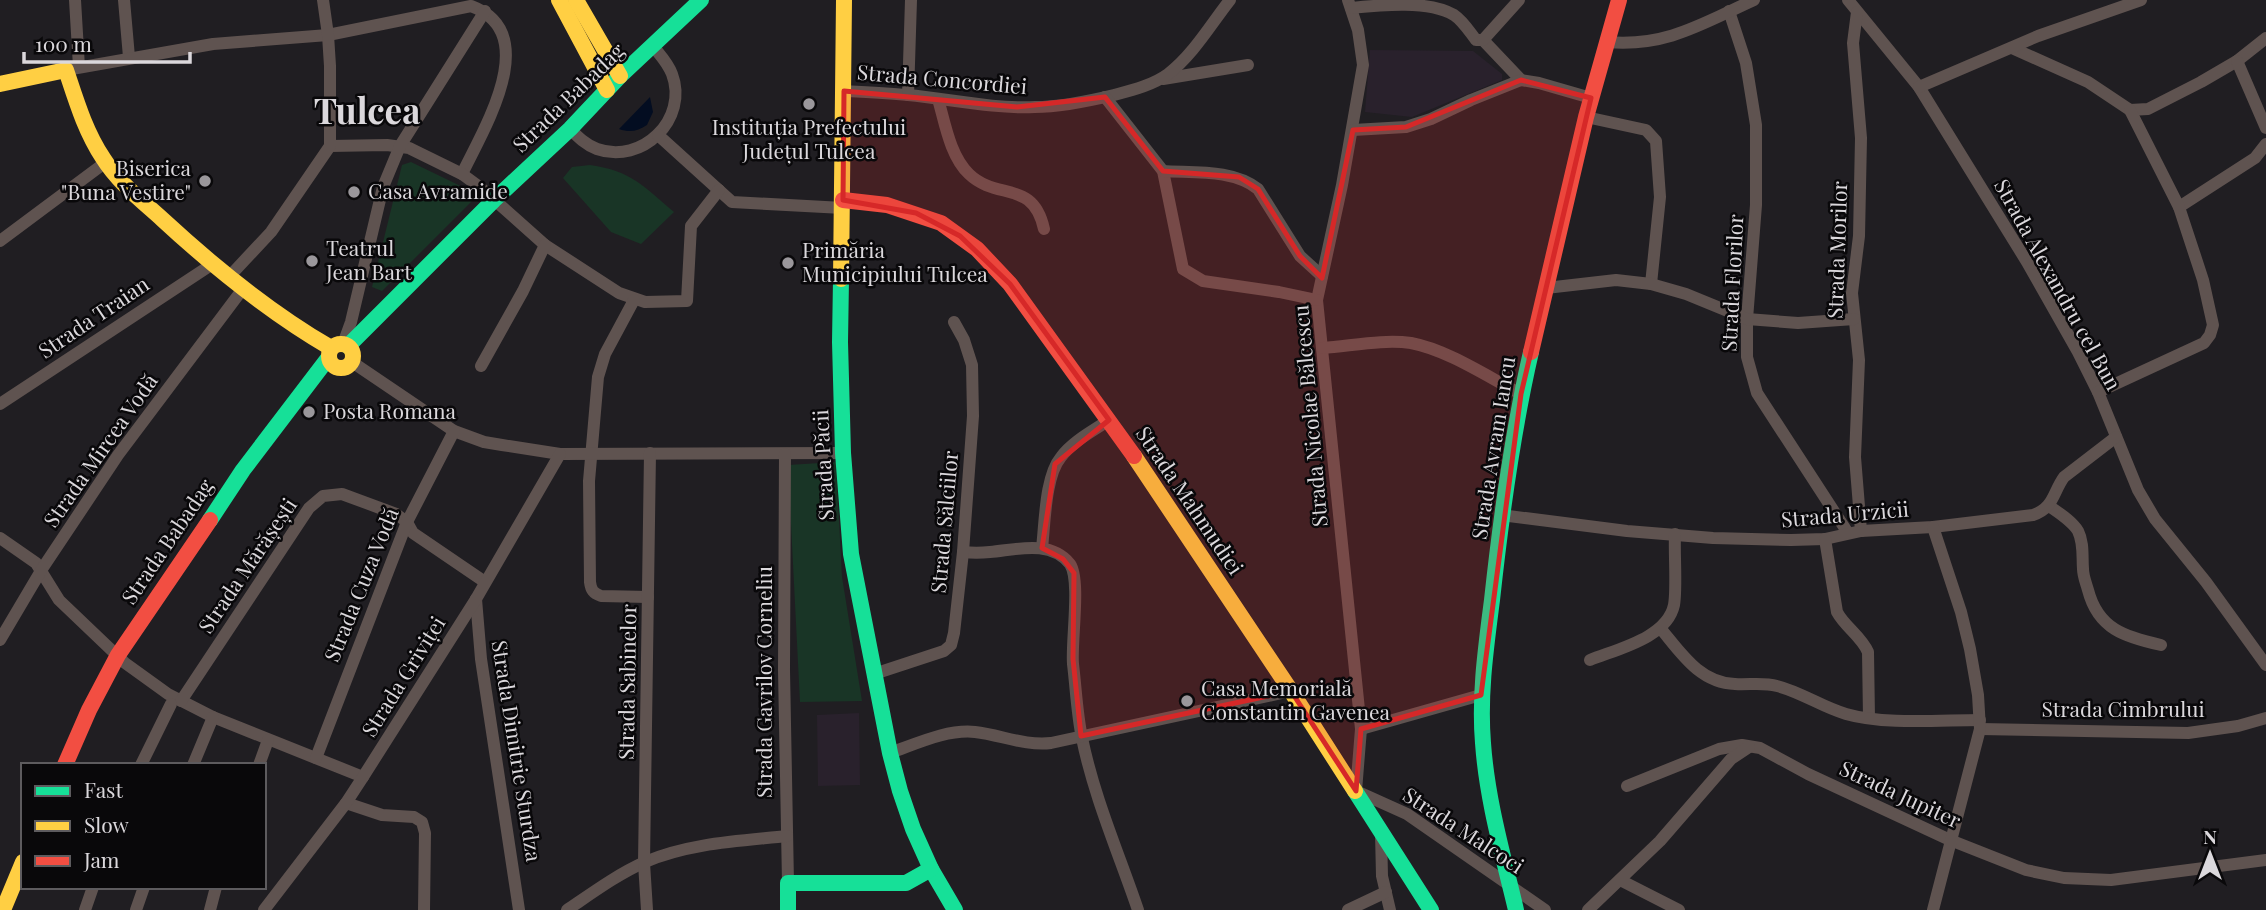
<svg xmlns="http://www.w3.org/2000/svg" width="2266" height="910" viewBox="0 0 2266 910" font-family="'Playfair Display',serif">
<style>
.built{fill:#29212c}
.green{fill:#193526}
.water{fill:#030d21}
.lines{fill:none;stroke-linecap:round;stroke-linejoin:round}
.street{stroke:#5f5350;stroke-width:12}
.fast{stroke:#16e098;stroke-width:16}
.slow{stroke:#ffcf43;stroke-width:16}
.jam{stroke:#f24e42;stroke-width:16}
.marked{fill:#d62828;fill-opacity:0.2;stroke:#d62828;stroke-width:5;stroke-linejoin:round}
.poi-dot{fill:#9a979b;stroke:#09080a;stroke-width:2.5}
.labels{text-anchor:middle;stroke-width:5;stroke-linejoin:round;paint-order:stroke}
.street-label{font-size:21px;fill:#dbd8dc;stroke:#09080a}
.poi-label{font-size:21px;fill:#dbd8dc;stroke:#09080a;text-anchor:start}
.town-label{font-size:35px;font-weight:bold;fill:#dbd8dc;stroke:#09080a}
</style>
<rect width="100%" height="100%" fill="#201e22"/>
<!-- built -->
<g class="built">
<polygon points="1370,50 1473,51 1502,74 1502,80 1412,117 1365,112"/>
<polygon points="859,713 860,785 818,786 817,715"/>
</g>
<!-- green -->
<g class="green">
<polygon points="411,162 473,192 475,198 382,291 372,287 402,165"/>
<path d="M590,165C632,171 643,186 674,212L641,244L611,232L563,178L572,167Z"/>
<polygon points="836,462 842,577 862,701 800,702 788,465"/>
</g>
<!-- water -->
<path class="water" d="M650,97L653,112L647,125C638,131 630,133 619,129Z"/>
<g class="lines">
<!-- street -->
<g class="street">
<polyline points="75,0 79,67"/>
<polyline points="124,0 129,57"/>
<polyline points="1348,0 1358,30 1363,65 1342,185 1317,300 1361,729 1356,791 1407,814 1545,910"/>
<polyline points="1848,0 1919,87 2027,262 2078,352 2098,392 2138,490 2155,519 2206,582 2266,665"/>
<path d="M1351,8C1381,5 1429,0 1454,15C1463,21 1469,31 1476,40H1483L1521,80L1539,83L1591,98"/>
<polyline points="1729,11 1746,63 1756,125 1756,205 1747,319 1747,357 1757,393 1848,533"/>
<polyline points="1857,12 1853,43 1861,138 1859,236 1852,293 1859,360 1855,457 1861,531"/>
<polyline points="1483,40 1519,0"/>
<path d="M1608,42C1667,47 1703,23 1754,0"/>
<polyline points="2012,48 2088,82 2130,110 2148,109 2201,82 2237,61 2266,38"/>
<polyline points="2237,61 2266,128"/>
<path d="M66,70L213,44L328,35L471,6C544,33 483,130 462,174"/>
<polyline points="1163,79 1248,65"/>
<polyline points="1919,87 2038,36 2141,0"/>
<path d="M844,91C865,92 887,93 908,95C950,99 992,109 1035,107C1061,107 1089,101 1114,95C1133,90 1153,85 1168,74C1193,55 1211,24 1230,0"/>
<polyline points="908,95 911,0"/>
<polyline points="1105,97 1163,171 1183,269 1203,281 1279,292 1317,300"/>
<path d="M938,99C945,123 950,156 969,174C997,201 1033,179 1044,229"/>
<polyline points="1586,117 1646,130 1656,141 1660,197 1651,284"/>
<path d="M570,129C578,137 586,145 597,149C642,165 689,119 672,74C668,63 660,55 653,46"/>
<polyline points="1353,130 1406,127 1431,119 1471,100 1521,80"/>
<polyline points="658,135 732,202 843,208"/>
<polyline points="330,146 387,145 409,148 462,174 481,188 545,245 619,293 645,302 687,301 691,226 719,190"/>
<path d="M1163,171C1194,173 1233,169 1258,189L1300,256L1322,276"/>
<polyline points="2179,207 2255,158 2266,144"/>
<polyline points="0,241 106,162"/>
<polyline points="228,278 271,232 330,146 330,66 328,35 323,0"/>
<polyline points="1546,288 1616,280 1651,284 1686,294 1747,319 1798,323 1854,319"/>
<path d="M634,300L605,354L598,377L589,481L590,582C591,590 593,593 601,596L648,597"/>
<polyline points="343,344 351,322 383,187 400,146 485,11"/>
<path d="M1323,348C1351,346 1383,339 1411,343C1448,350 1488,377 1521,394"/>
<polyline points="352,362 454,431 484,442 502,445 560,454 843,453"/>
<polyline points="481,366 523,291 545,245"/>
<polyline points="2098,392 2204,343 2210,335 2213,325 2203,280 2179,207 2130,110"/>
<polyline points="0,404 211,265"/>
<polyline points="785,454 784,670 788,883"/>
<path d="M2049,506C2059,513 2072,521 2078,531C2084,543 2082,556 2083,569C2083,576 2086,583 2088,590C2098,629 2125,637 2161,645"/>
<path d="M1501,515L1627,531L1713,538L1791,540L1825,539L1861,531L1933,527L2033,515C2054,508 2053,492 2064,477L2116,437"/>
<polyline points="0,538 36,563 59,600 125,663 168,694 213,717 363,777"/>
<path d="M1825,539L1837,612C1845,627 1861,636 1868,652L1869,718"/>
<path d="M1042,548C1045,523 1045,476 1061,457C1073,441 1093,431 1109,420"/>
<path d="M963,552C972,553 981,553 990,552C1015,550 1050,539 1070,564C1081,580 1071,642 1073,664C1076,689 1077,714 1082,738C1094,797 1119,854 1138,910"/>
<polyline points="476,599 481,659 519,910"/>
<path d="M1661,629C1681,653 1700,683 1735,684C1749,685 1763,682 1777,686C1801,692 1822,707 1846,714C1884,725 1940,720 1980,720"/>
<polyline points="0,640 42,569 118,455 242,290"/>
<path d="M1590,660C1617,649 1667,638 1674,605C1677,588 1674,554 1675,534"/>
<polyline points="874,674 944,651 951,645 954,633 963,552 973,416 972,365 964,340 954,322"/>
<polyline points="181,701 309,508 323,496 342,494 396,514 407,522 413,533 485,582"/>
<polyline points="1361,729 1481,695"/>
<polyline points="1980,729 2188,733 2238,726 2266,718"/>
<path d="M890,753C916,744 947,729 975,732C1001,735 1025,746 1051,743L1291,691"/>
<polyline points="316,758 407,522 454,431"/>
<polyline points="141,765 171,704"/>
<polyline points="193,765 213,717"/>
<polyline points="259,765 268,740"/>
<polyline points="1627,786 1719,749 1742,745 1760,748 1808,774 1950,840 2026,870 2064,878 2111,880 2266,860"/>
<polyline points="346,803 382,815 414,817 422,822 425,833 424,910"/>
<polyline points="1381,833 1382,876 1390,910"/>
<polyline points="1620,880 1679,910"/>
<polyline points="85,910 93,887"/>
<polyline points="136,910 144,887"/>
<polyline points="210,910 216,887"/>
<polyline points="264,910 346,803 363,777 476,599 560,454"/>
<path d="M567,910C592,893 618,874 645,862C689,843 740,841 787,836"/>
<polyline points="647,910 644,863 650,453"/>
<polyline points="1348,910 1386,892"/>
<polyline points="1588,910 1660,841 1731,759 1749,747"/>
<polyline points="1933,910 1980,729 1978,695 1970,649 1961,612 1933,527"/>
</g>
<!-- fast -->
<g class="fast">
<polyline points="841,279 840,342 843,453 851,554 890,753 900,791 913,829 931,869 955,910"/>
<polyline points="348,346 494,200 570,129 620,76 701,0"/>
<polyline points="210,520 243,470 329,357"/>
<polyline points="1355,791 1431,910"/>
<polyline points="788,910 788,883 906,883 931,869"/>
<path d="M1516,910C1503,855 1487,800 1483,743C1479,695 1486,647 1492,600C1501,517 1512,434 1531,352"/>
</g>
<!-- slow -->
<g class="slow">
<polyline points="559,0 607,90"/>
<polyline points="576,0 620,76"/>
<path d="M0,84L66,70C76,100 85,131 103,158C118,182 141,200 162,219C215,268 269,312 331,348"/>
<polyline points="841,279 844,0"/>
<circle cx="341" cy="356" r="12"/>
<polyline points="1134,456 1291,691 1355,791"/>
<polyline points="3,910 23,862"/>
</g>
<!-- jam -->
<g class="jam">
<polyline points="843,200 887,205 941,223 977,249 1010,284 1134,456"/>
<polyline points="1531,352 1586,117 1619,0"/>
<polyline points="65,765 89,710 118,655 210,520"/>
</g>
</g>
<!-- marked area -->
<path class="marked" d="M1521,80L1591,98L1521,394L1481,695L1361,729L1356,791L1291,691L1081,736L1073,659L1074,573L1063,559L1042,548L1055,464L1109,420L1010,284L960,236L916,213L843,200L844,91L1017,107L1105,97L1163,171L1239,177L1258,189L1300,256L1322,278L1353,130L1406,127Z"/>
<!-- markers -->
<g class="poi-dot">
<circle cx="809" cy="104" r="7"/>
<circle cx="205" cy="181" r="7"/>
<circle cx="354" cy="192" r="7"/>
<circle cx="312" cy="261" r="7"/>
<circle cx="788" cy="263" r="7"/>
<circle cx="309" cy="412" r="7"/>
<circle cx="1187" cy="701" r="7"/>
</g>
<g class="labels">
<!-- street labels -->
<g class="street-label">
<text transform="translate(942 80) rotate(5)" y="7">Strada Concordiei</text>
<text transform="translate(569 98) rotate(-44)" y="7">Strada Babadag</text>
<text transform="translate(1838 250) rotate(-88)" y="7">Strada Morilor</text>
<text transform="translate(1733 283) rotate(-87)" y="7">Strada Florilor</text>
<text transform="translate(2057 285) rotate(61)" y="7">Strada Alexandru cel Bun</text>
<text transform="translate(94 318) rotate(-34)" y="7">Strada Traian</text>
<text transform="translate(1311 416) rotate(-95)" y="7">Strada Nicolae Bălcescu</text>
<text transform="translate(1494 448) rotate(-81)" y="7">Strada Avram Iancu</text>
<text transform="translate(101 451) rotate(-55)" y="7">Strada Mircea Vodă</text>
<text transform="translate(824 465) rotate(-93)" y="7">Strada Păcii</text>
<text transform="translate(1189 501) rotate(56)" y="7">Strada Mahmudiei</text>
<text transform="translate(1845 515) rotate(-5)" y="7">Strada Urzicii</text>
<text transform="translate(945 522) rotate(-85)" y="7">Strada Sălciilor</text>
<text transform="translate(168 542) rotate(-56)" y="7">Strada Babadag</text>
<text transform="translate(248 566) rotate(-56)" y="7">Strada Mărășești</text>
<text transform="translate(362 585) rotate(-68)" y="7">Strada Cuza Vodă</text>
<text transform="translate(404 677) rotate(-58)" y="7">Strada Griviței</text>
<text transform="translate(628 682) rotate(-89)" y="7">Strada Sabinelor</text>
<text transform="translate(765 682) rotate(-90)" y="7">Strada Gavrilov Corneliu</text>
<text x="2123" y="717">Strada Cimbrului</text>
<text transform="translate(516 751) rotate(81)" y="7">Strada Dimitrie Sturdza</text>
<text transform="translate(1900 795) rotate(25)" y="7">Strada Jupiter</text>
<text transform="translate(1463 831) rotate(33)" y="7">Strada Malcoci</text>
</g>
<!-- poi labels -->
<g class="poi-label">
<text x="809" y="135" text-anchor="middle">Instituția Prefectului<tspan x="809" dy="24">Județul Tulcea</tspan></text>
<text x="191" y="176" text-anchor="end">Biserica<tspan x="191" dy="24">"Buna Vestire"</tspan></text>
<text x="368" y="199">Casa Avramide</text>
<text x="326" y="256">Teatrul<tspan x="326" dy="24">Jean Bart</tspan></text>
<text x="802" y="258">Primăria<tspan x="802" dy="24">Municipiului Tulcea</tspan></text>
<text x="323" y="419">Posta Romana</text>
<text x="1201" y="696">Casa Memorială<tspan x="1201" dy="24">Constantin Gavenea</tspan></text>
</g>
<!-- town labels -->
<g class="town-label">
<text x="367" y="124">Tulcea</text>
</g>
</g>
<!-- legend -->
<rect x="21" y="763" width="245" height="126" fill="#09080a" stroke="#5d5b5e" stroke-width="2"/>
<rect x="35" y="786" width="35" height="10" fill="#16e098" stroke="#5d5b5e" stroke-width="2"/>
<text x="84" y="798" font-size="21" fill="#dbd8dc">Fast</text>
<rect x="35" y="821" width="35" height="10" fill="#ffcf43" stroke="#5d5b5e" stroke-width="2"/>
<text x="84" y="833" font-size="21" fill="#dbd8dc">Slow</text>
<rect x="35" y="856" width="35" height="10" fill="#f24e42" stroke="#5d5b5e" stroke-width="2"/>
<text x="84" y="868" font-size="21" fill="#dbd8dc">Jam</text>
<!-- north arrow -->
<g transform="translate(2210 854)" stroke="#09080a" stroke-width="5" paint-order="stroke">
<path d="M0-5L12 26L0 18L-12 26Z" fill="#dbd8dc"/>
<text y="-10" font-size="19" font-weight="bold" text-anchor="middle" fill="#dbd8dc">N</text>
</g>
<!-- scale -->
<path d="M24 52v10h166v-10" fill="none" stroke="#dbd8dc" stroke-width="3.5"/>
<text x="35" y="52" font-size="21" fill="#dbd8dc" stroke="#09080a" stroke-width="5" paint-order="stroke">100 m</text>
</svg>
